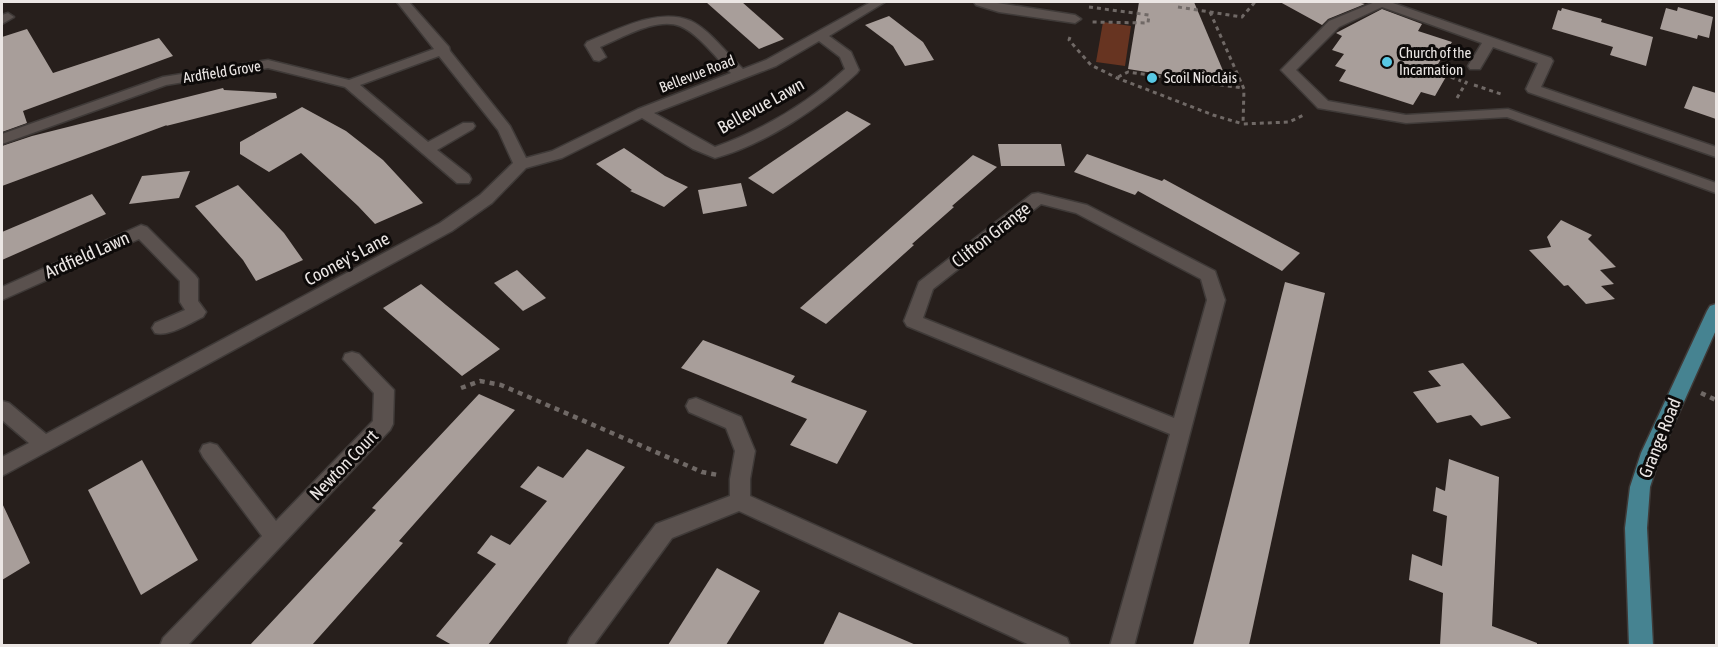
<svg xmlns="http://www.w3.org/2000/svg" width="1718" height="647" viewBox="0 0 1718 647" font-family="'Asap Condensed',sans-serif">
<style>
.green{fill:#673421}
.building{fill:#a89e9a}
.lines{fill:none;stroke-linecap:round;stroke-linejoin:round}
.minor-casing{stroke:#3f3a38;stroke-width:3}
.major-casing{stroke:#3f3a38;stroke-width:3}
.path-far1{stroke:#706966;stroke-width:3;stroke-dasharray:4 4;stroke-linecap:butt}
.path{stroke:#706966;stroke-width:4.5;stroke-dasharray:5 5;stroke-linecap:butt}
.minor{fill:#5a514e;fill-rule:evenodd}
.major{fill:#468391;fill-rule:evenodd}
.poi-dot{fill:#58c8e4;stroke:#0d0a09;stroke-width:2}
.labels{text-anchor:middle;stroke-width:6;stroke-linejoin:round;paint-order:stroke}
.far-poi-label{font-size:15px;fill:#ebe6e4;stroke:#0d0a09;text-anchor:start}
.far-street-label{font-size:15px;fill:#ebe6e4;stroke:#0d0a09}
.street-label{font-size:18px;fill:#ebe6e4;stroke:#0d0a09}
</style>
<rect width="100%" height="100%" fill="#271f1c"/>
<!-- green -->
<polygon class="green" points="1103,22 1131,26 1125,66 1096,62"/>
<!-- building -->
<g class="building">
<polygon points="706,2 742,2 784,39 759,49"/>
<polygon points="1139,2 1194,2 1229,85 1128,69"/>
<polygon points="1280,2 1357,2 1365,4 1328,19 1322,25"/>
<polygon points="1678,7 1713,17 1709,38 1698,35 1697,39 1660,29 1666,8 1677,11"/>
<polygon points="1562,8 1602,19 1601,22 1653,37 1646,66 1610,55 1613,47 1552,29 1558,10 1561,11"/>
<polygon points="1382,9 1422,24 1418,31 1452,42 1438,64 1451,68 1435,96 1421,92 1413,105 1339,81 1346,70 1335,66 1344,54 1332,50 1342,36 1336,33"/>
<polygon points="889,16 923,42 934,60 905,66 893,46 865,25"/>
<polygon points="27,29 53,73 159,38 173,56 23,111 27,123 2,132 2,37"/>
<polygon points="1693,86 1716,93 1716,119 1684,108"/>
<polygon points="223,88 224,90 276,93 277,98 166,126 167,125 2,186 2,146 32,136"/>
<polygon points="302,107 346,131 383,160 423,203 375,224 358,206 301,153 269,172 240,154 240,142"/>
<polygon points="847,111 871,124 773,194 748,178"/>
<polygon points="998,144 1061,144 1065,166 1001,166"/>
<polygon points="624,148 665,176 688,187 664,207 630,191 632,190 596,164"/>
<polygon points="1087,154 1162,181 1164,179 1300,253 1282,271 1138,191 1135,195 1074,172"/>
<polygon points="973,155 997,167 952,206 954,207 912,244 914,245 826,324 800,308"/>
<polygon points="190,171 179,198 129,204 142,176"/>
<polygon points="741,183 747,206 703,214 698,190"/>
<polygon points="238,185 284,233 303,260 256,281 243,260 195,206"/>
<polygon points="92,194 106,214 2,260 2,232"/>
<polygon points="1561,220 1592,235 1588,239 1616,267 1600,270 1614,284 1601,286 1615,299 1586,304 1568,285 1564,286 1529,250 1551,247 1547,237"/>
<polygon points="517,270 546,298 523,311 494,283"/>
<polygon points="1285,282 1325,293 1249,645 1193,645"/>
<polygon points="421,284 446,305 500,349 462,376 383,308"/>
<polygon points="703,340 795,376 791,382 867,411 837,464 790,445 807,419 681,368"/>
<polygon points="1463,363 1511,418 1481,426 1471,415 1437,423 1413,392 1441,386 1428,371"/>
<polygon points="479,394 515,410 399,541 403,543 312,645 250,645 376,510 372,508"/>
<polygon points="587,449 625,467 488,645 452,645 436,636 496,564 477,553 491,535 510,545 547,501 520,487 538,466 563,478"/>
<polygon points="1449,459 1499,477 1492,626 1537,643 1537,645 1440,645 1443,593 1409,580 1412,554 1442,566 1447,516 1433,511 1436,487 1445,491"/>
<polygon points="142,460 198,560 141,595 88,490"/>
<polygon points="2,503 30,563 2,580"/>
<polygon points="717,568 760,591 726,645 668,645"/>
<polygon points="839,612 916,645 823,645"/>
</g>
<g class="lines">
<defs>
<g id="minor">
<path d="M397,2H409L449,47L450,51L510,126L526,158L552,151L638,109L731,73C717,59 699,34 680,26C656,17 622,38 600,47L606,57L599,61L594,60L585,45L587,42C617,30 658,7 691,21C710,30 727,54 743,69L766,60L871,2H885L829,36L851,52L859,70L857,73C821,107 764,145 715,158L693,149L642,118L562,158L526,168L492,203L452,231L2,476V457L29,443L2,420V401L9,403L46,434L440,223L480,195L513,163L498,130L439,56L360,85L428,142L463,123H473L475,126L473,129L437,150L469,175L471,179L469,183H457L345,87L268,68L166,85L2,144V134L163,77L268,60L349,80L434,49ZM819,41L840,57L845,69C808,103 762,130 715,147L654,113L776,66Z"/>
<polygon points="974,2 991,2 1075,15 1081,19 1075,23 999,12 976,5"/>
<polygon points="1375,2 1390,2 1551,58 1553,61 1541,87 1716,147 1716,157 1528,92 1526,89 1538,63 1493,47 1480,69 1470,69 1468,66 1482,43 1382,7 1339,27 1296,70 1328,101 1406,115 1508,109 1716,183 1716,193 1507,117 1406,123 1318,108 1281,70 1329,21"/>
<polygon points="8,13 14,17 2,24 2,15"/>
<path d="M1038,193L1087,205L1215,271L1225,300L1134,646H1110L1170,434L907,326L904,321L919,282L1032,194ZM1041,204L1076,213L1201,279L1207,300L1174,418L923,318L933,289Z"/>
<path d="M141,225L147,227L195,275L198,279V301L206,312L203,317C190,323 169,337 155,333L152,328L155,323L185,310L180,302V281L139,239L2,300V287Z"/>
<polygon points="352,352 359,354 394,390 393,424 390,430 187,646 160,646 163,638 262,536 203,457 200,451 203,445 210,443 217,445 276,521 373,421 374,393 343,359 345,354"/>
<polygon points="696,398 741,417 755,451 750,479 750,496 1067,638 1070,646 1032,646 739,511 672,538 593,646 567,646 570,638 656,524 730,496 730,479 735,451 726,428 689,412 686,406 689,400"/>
</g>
<polygon id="major" points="1716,304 1716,330 1661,453 1650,487 1647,528 1653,646 1629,646 1625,528 1630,487 1641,453 1707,311 1710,306"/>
</defs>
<!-- minor casing -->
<use href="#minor" class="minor-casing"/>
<!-- major casing -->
<use href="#major" class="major-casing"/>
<!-- path-far1 -->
<g class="path-far1">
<polyline points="1089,7 1149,15 1148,23 1092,22"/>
<polyline points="1178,7 1242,17 1255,2"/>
<polyline points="1210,12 1244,89 1243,124 1289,122 1306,114"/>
<polyline points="1070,37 1069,40 1091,65 1117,78 1213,115 1243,124"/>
<polyline points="1118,77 1128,72 1243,88"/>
<polyline points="1451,77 1461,81"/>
<polyline points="1474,85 1501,94"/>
<polyline points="1457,98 1467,81"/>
</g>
<!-- path -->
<g class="path">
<polyline points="461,388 480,381 501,385 702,472 718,475"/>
<polyline points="1701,393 1716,400"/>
</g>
<!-- minor -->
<use href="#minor" class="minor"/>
<!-- major -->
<use href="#major" class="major"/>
</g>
<!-- markers -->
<g class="poi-dot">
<circle cx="1387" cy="62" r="6"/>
<circle cx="1152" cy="78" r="6"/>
</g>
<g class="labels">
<!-- far-poi labels -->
<g class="far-poi-label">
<text x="1399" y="58">Church of the<tspan x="1399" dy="17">Incarnation</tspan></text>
<text x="1164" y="83">Scoil Niocláis</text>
</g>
<!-- far-street labels -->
<g class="far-street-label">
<text transform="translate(222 72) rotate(-9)" y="5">Ardfield Grove</text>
<text transform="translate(697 74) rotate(-21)" y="5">Bellevue Road</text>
</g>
<!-- street labels -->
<g class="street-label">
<text transform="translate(761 106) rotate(-29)" y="6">Bellevue Lawn</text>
<text transform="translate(991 235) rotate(-38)" y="6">Clifton Grange</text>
<text transform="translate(87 255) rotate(-24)" y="6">Ardfield Lawn</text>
<text transform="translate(347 259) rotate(-28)" y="6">Cooney's Lane</text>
<text transform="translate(1660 438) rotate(-68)" y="6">Grange Road</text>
<text transform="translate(344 465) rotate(-46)" y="6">Newton Court</text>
</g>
</g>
<!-- border -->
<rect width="1718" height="647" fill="none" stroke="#ebe6e4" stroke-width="6"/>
</svg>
